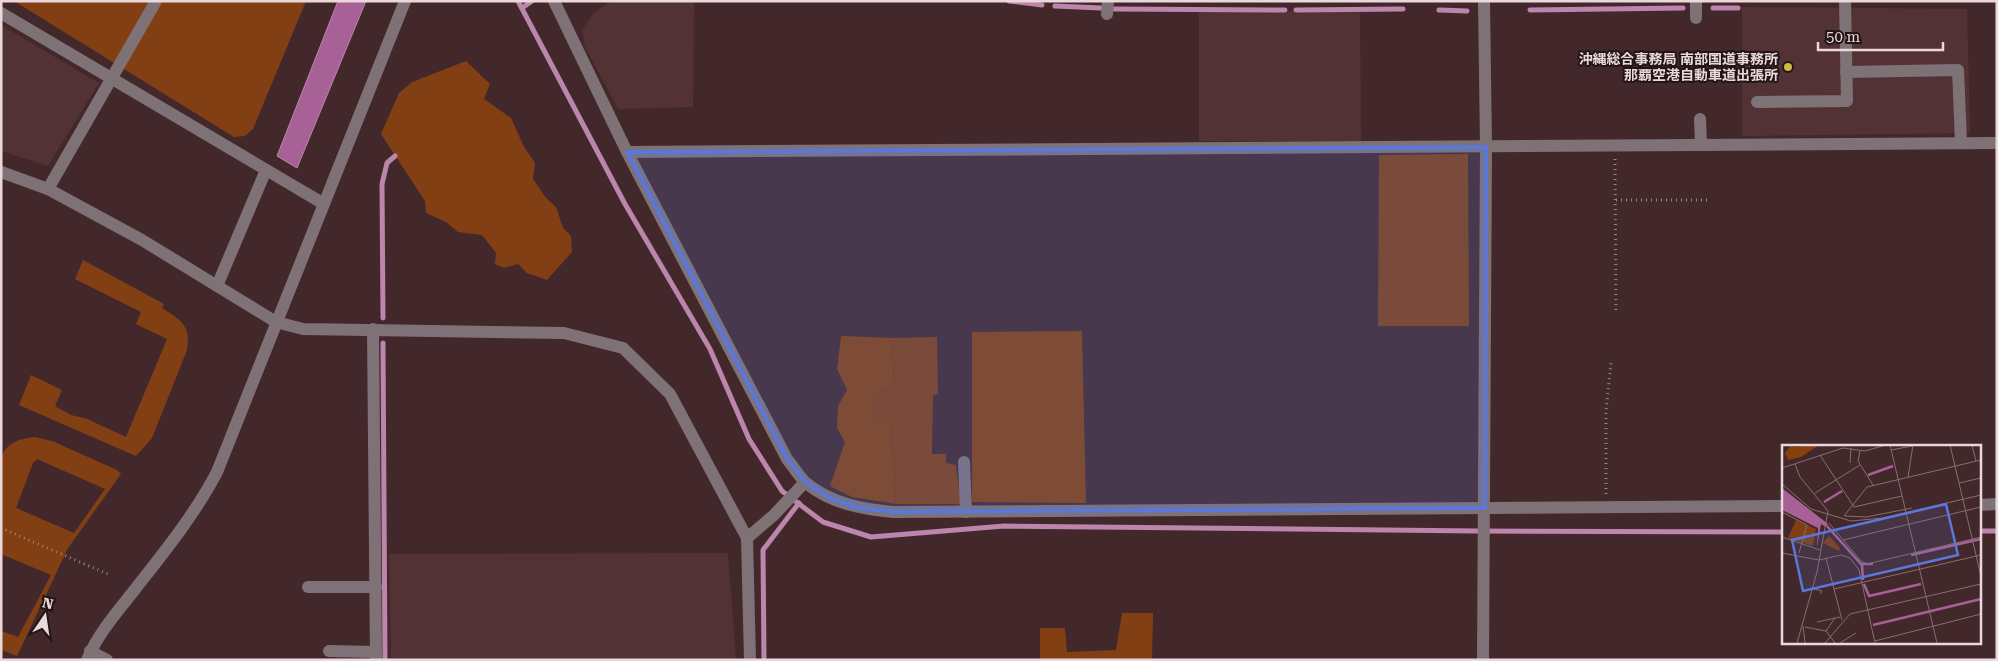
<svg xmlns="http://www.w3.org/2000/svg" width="1998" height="661" viewBox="0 0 1998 661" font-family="'Roboto Serif','Noto Sans JP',serif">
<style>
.built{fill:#533235}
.green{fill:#833f14;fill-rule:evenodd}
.forest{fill:#88400e}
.water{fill:#a86197;stroke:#bc85ab}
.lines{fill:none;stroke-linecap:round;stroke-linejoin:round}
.stream{stroke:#bc85ab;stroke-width:5}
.path{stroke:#998385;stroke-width:3;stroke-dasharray:1 4;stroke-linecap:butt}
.minor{stroke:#7f7277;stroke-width:12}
.marked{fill:#5a77d9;fill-opacity:0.2;stroke:#5a77d9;stroke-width:4;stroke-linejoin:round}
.poi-dot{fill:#c7bb3b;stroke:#211516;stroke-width:2}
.labels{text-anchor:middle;stroke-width:4;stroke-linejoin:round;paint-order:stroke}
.poi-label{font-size:14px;font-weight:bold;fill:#ead8da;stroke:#211516;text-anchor:end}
.inset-river{fill:none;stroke:#a86197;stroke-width:2.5}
.inset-road{fill:none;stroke:#866e71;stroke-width:1}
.view{fill:#5a77d9;fill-opacity:0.15;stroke:#5a77d9;stroke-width:2.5}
.inset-edge{fill:none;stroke:#ead8da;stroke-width:2.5}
</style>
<rect width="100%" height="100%" fill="#43282b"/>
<!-- built -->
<g class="built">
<polygon points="610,1 694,1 693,107 618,109 585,47 582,30 592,15"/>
<polygon points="1742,7 1967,9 1970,133 1742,136"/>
<polygon points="1199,11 1360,11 1361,141 1199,141"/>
<polygon points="1,25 99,83 48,166 1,151"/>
<polygon points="728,553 736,660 391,660 389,554"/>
</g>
<!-- green -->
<g class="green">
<polygon points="14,1 306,1 253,129 245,136 234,137"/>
<polygon points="466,61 490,84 484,99 511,118 524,147 535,163 533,179 546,198 556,207 563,228 571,236 572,252 547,280 527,273 518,264 504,268 495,264 496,253 482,235 458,232 446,222 426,213 425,201 381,134 399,93 412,82"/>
<polygon points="1468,154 1469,326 1378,326 1379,155"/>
<path d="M83,260L164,304L162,308C181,320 191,325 187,350L152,438L136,456L19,405L31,375L62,390L55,406L71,415L87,419L126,437L167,339L136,324L141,312L75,279Z"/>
<polygon points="937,337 938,394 933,395 932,454 946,454 946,463 956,465 961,504 896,504 891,425 871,413 871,399 894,383 892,338"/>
<path d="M35,437L52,441L117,470L121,474L68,548L17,656L1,650V631L18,637L51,575L1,554V458C7,442 19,439 35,437ZM37,459L105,489L74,533L16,508L33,463Z"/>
<polygon points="1122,613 1153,613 1152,660 1040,660 1040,628 1065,628 1067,652 1116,650"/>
</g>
<!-- forest -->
<g class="forest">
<polygon points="1082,331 1086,503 972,502 972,332"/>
<polygon points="841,336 892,338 894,383 871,399 871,413 891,425 896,504 852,497 830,486 845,442 837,428 838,406 847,390 837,369"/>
</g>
<!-- water -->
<polygon class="water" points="338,1 366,1 297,168 277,156"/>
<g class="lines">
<!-- stream -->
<g class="stream">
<polyline points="518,1 625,204 710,349 749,439 782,491 823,522 871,537 1004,526 1478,531 1783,532"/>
<polyline points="1009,1 1042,5"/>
<polyline points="1055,6 1101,8"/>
<polyline points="522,8 532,1"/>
<polyline points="1713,8 1738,8"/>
<polyline points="1113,9 1285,10"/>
<polyline points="1296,10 1403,9"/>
<polyline points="1439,10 1467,11"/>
<polyline points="1530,10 1683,8"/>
<polyline points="383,318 382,184 387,163 395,156"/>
<polyline points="383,343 385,660"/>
<polyline points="1979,531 1997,531"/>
<polyline points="764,660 763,550 799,503"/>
</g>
<!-- path -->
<g class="path">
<polyline points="1615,159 1616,314"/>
<polyline points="1616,200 1711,200"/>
<polyline points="1606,494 1606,411 1611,363"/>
<polyline points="1,528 110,575"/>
</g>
<!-- minor -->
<g class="minor">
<path d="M554,1L627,152L787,459C793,466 799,477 806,483C832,504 862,509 893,512L1783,506"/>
<polyline points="1,13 324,204"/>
<polyline points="1107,14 1108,1"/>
<polyline points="1696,18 1696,1"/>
<polyline points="1846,72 1958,70 1961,143"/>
<polyline points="1757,102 1847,101 1845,1"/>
<polyline points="1700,119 1701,145"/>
<polyline points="627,152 1997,143"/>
<polyline points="1,172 48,189 142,240 276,322 303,329 564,333 623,348 670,394 747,538 750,660"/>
<polyline points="48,189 156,1"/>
<polyline points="217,286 266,170"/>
<polyline points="373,329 376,660"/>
<polyline points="964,462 966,512"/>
<polyline points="1979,505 1997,504"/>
<polyline points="747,538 774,515 805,482"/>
<polyline points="308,587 376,587"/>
<polyline points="90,651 107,660"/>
<polyline points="329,651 376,652"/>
<path d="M87,660C98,633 118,611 136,588C165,551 195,514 217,472L405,1"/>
<polyline points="1483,660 1486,147 1484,1"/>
</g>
</g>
<!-- marked area -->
<path class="marked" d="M1471,147H1486L1485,508L893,512L858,508L831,499L805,482L787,459L627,152Z"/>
<!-- markers -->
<circle class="poi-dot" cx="1788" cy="67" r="5"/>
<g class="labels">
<!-- poi labels -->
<g class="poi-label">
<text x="1778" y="64">沖縄総合事務局 南部国道事務所<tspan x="1778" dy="16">那覇空港自動車道出張所</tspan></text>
</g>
</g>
<!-- overview -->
<g transform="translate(1782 445)">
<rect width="199" height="199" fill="#43282b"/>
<path d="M14,75L34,84L31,101L6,93ZM47,91L58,103L57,106L41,98Z" fill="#833f14"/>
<path d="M9,0L10,2L37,0L19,12L6,15L3,8Z" fill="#88400e"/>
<path d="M0,43L46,79L44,82L39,79L35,102L36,83L0,65Z" fill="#a86197"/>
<path class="inset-river" d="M86,30L111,21M42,57L60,46M45,81L79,119H91M129,110L199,94M80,120L81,135M82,139L87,151L139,139M91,180L199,154"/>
<path class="inset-road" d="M108,0L155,198M168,0L199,131M190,0L194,16M109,5L130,1M78,6L76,16L91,40M38,10L72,62L120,51M68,18L69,3M13,19L18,32L46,66L35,127L15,198M0,23L61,3L83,6L104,0M126,32L131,0M177,38L199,33M0,39L29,64L69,76L101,73L199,50M33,48L78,20M0,67L25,80L17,108M62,71L85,42L199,15M63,71L84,72L130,63M47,78L79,116L85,119L199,92M0,92L38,105M61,95L199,62M0,108L37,115L59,110L68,113L77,125L93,198M44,113L60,175M28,143L40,146L38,149M52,144L199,110M35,177L58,172M21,181L23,198M23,182L44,186L53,198M44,186L53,173M93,196L199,169M43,198L68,169L199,139M58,198L74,188"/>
<path class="view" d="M164,59L176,110L21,146L10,95Z"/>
<rect width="199" height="199" class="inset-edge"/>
</g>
<!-- border -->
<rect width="1998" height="661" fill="none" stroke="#ead8da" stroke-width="5"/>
<!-- north arrow -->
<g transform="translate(45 616) rotate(13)" stroke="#211516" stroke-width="4" paint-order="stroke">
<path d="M0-4L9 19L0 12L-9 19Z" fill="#ead8da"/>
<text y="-8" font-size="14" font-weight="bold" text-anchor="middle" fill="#ead8da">N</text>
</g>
<!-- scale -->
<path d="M1818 42v8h125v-8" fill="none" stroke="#ead8da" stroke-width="2.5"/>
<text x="1826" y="42" font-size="15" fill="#ead8da" stroke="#211516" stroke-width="4" paint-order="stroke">50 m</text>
</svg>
